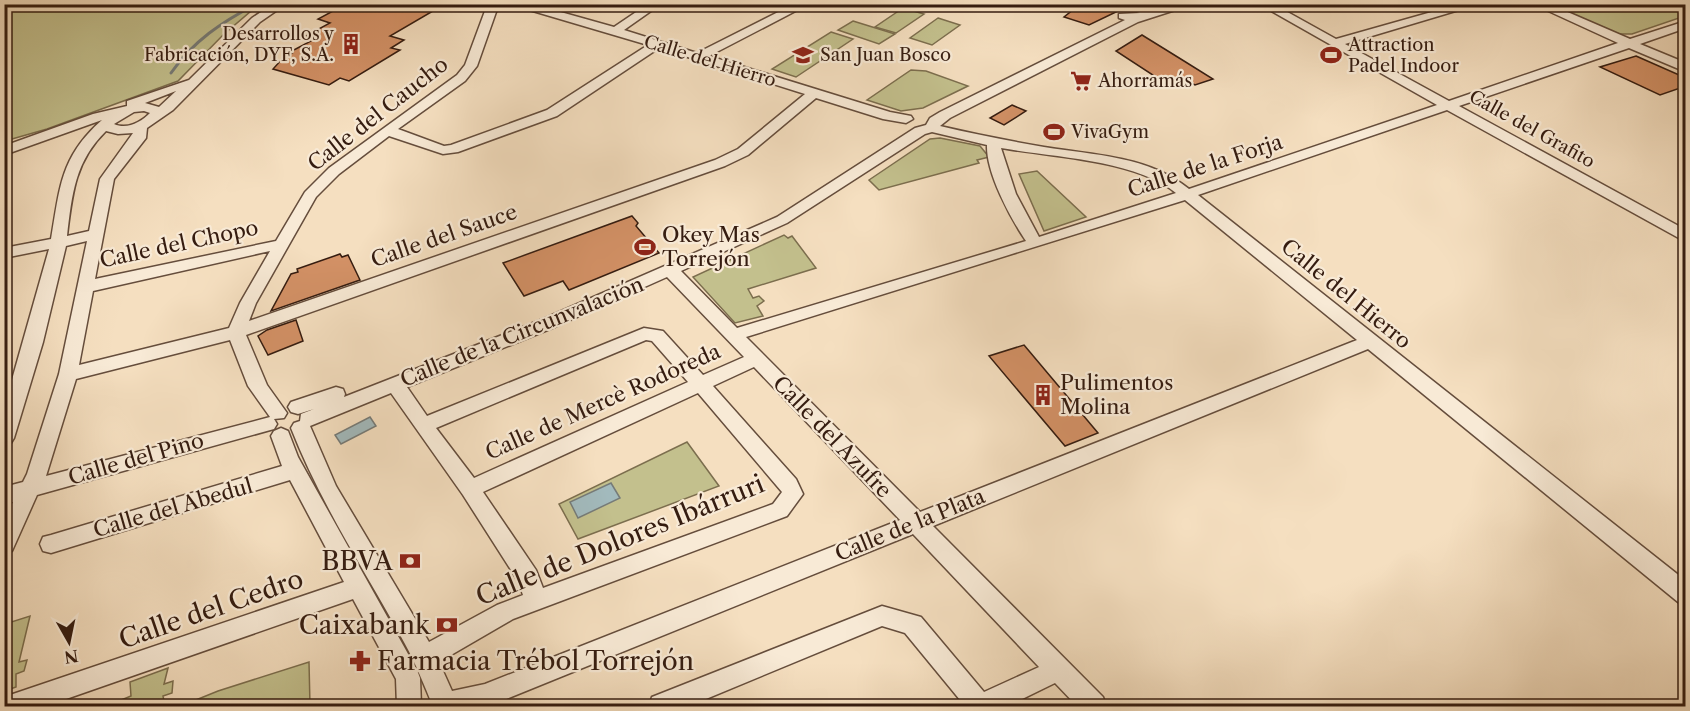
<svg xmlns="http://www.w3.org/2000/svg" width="1690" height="711" viewBox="0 0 1690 711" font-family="'Libre Caslon Text',serif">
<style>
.green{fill:#c3c08d;stroke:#7c6e4e;stroke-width:1.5}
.water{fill:#a2babd;stroke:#767b78;stroke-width:1.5}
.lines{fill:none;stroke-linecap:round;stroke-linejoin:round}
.stream{stroke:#767b78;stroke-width:3}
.building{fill:#d39166;stroke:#351c10;stroke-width:1.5}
.minor-casing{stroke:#654d3c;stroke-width:3}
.minor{fill:#f8ead6;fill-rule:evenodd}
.labels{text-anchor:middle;stroke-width:4.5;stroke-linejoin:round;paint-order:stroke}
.far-poi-label{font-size:18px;fill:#351c10;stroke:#f8ead6;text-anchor:start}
.far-street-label{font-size:18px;fill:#351c10;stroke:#f8ead6}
.street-label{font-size:21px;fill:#351c10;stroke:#f8ead6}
.poi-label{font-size:21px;fill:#351c10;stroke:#f8ead6;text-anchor:start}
.near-street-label{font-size:26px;fill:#351c10;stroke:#f8ead6}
.near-poi-label{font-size:26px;fill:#351c10;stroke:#f8ead6;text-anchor:end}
</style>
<rect width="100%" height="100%" fill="#f5dfc0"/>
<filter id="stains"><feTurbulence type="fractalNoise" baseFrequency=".00333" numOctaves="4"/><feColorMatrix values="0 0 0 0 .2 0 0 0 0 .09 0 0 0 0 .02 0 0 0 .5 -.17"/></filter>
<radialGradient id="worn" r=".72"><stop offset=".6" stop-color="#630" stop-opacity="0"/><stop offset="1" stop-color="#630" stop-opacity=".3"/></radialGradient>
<!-- green -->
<g class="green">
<polygon points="5,4 265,4 265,5 250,12 223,35 178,81 47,129 5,141"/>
<polygon points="1549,5 1685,5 1685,16 1632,34 1619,34"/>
<polygon points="903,8 924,14 896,33 875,27"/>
<polygon points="938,18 960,25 932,45 910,38"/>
<polygon points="853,21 895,34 879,44 838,30"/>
<polygon points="831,32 853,39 796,77 772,69"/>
<polygon points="911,70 926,71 968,86 923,108 901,111 867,100"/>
<polygon points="940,138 980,146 989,157 977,160 979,163 879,190 869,180 930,139"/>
<polygon points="1037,171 1086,217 1044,231 1019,174"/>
<polygon points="784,235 788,238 792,236 816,268 748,289 753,298 759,296 764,301 757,306 763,316 735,323 693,277"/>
<polygon points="687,442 719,486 578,539 559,504"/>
<polygon points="30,616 19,662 27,660 24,671 16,674 16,687 5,691 5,624"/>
<polygon points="309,662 310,706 181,706 218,691"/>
<polygon points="168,668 164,684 173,681 172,693 163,696 165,706 120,706 121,700 131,696 130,682"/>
</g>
<!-- water -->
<g class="water">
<polygon points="370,417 376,426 341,444 335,435"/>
<polygon points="611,483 620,498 578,518 570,502"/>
</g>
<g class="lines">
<!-- stream -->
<path class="stream" d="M171,73C193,41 222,22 256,4"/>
</g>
<!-- building -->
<g class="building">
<polygon points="346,4 445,4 390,36 404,40 391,48 400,50 349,81 340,78 329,85 273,69 283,58 292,53 290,52 311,41 302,38 330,23 318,19"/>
<polygon points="1087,5 1118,11 1089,25 1064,17 1078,6"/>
<polygon points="1142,35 1184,61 1213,79 1195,85 1186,80 1168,85 1116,51"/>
<polygon points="1636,56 1686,78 1686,86 1660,95 1600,67"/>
<polygon points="1012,105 1026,111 1004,125 990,118"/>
<polygon points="632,216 638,223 636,226 659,253 569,290 563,281 524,296 503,263"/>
<polygon points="340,254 342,257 348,255 360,280 271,311 291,274 298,272 297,269"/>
<polygon points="296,320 303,341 268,355 258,336 267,330"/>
<polygon points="1024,345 1098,433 1065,446 989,356"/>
</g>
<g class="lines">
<defs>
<g id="minor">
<path d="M273,4H286L260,22L173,110L147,128L146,138L114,179L95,279L276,241L305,192L329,168L457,75L465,65L485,11L491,4H502L496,12L477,66L465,81L398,129L444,146L451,145L547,110L648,45L509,4H532L614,27L648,4H661L624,30L697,53L794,4H809L709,56L890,112L911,116L913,119L906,123L883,119L816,98L748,155L725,166L246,335L267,385L287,413L284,418L274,419L277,424L274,429L37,495L12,551L4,553V520L13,502L4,504V487L23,482L27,474L59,374L87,241L66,246L43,342L14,438L11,443L4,445V408L49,249L4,258V248L51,239C60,188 60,157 102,120L4,155V146L93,114L127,106V101L189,80L252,18ZM659,48L805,94L738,149L715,160L249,321L256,303L316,197L339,174L389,136L443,154L458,152L557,116ZM176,91L159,107L145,103ZM144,111L150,113C141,122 127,130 114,124L134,112ZM106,131L118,134L133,133L100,179L89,231L67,236C72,194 75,161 106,131ZM270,251L240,303L229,328L79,365L93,291ZM230,340L248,386L270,417L46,476L76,379Z"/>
<path d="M1110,4H1139L1151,11L1174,4H1194L1138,22L950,118L940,126C974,134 1009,141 1044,147C1094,155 1149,156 1189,189L1437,105L1259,4H1273L1336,39L1460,4H1479L1345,44L1449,101L1618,43L1533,4H1549L1630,39L1686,21V28L1640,44L1686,63V72L1629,48L1459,106L1686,230V242L1447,110L1198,195L1686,581V605L1678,602L1368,349L933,526L1103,697L1106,706H1077L1055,683L1008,706H965L905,633L882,626L689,706H649L652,697L882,606L921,617L984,692L1039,667L913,534L489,706H433C424,685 416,664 405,644C366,572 321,505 291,428L294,423L300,421L301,414L314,409L298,414L291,412L288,407L291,402L336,387L343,389L345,394L344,397L543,319L777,217L915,128L926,125L930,118L940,112L1125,20L1119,18V14L1140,13ZM932,132L987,145C986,173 1011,219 1026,241L737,328L681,271L787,223L925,134ZM1001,148C1052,157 1137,160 1176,193L1039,237L1016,194ZM1185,200L1357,340L920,512L746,337ZM667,277L744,357L703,375L663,331L644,328L427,416L407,387L555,327ZM646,340L652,341L688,382L474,478L436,428ZM754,367L900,520L485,684L452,691L439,662L513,619L787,516L803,494L796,479L713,386ZM391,393L463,495L518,581L523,595L497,605L429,642L336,486L310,426ZM698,393L782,492L773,504L543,588L536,570L483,492Z"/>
<polygon points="281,428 288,431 298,457 417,670 420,678 421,706 397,706 396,679 353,599 46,706 4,706 4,697 13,694 344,582 290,480 51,553 43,551 40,544 43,537 51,535 282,466 271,436 274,431"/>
</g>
</defs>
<!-- minor casing -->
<use href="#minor" class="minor-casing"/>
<!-- minor -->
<use href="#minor" class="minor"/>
</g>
<!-- icons -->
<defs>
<symbol id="building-bare" viewBox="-9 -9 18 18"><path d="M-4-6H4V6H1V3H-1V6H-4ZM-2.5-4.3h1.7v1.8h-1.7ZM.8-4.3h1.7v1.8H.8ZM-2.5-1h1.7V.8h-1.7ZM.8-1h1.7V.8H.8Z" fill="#8f2418" stroke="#f8ead6" stroke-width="2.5" paint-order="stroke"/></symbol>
<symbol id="school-bare" viewBox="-9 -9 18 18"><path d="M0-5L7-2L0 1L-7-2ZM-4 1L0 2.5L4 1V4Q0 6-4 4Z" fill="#8f2418" stroke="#f8ead6" stroke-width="2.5" paint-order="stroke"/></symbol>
<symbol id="stadium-bare" viewBox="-9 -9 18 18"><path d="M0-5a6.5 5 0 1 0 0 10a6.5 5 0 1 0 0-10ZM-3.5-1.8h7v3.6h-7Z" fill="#8f2418" stroke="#f8ead6" stroke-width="2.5" paint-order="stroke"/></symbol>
<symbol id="supermarket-bare" viewBox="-9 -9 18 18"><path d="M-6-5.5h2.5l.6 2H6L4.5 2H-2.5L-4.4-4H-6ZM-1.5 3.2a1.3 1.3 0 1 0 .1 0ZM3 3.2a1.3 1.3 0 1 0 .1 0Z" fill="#8f2418" stroke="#f8ead6" stroke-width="2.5" paint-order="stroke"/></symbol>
<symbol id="bank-bare" viewBox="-9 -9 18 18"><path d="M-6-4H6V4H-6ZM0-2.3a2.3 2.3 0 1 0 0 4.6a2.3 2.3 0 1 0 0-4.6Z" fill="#8f2418" stroke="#f8ead6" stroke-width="2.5" paint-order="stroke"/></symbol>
<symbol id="pharmacy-bare" viewBox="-9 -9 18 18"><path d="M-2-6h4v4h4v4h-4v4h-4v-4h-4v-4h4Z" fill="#8f2418" stroke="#f8ead6" stroke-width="2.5" paint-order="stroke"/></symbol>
</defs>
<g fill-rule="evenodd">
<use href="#building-bare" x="336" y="29" width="30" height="30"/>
<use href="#school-bare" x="788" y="40" width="30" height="30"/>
<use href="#stadium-bare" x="1316" y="40" width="30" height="30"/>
<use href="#supermarket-bare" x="1066" y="66" width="30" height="30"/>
<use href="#stadium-bare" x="1039" y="117" width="30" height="30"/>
<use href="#stadium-bare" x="630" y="232" width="30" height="30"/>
<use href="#building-bare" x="1028" y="380" width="30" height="30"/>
<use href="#bank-bare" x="395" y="546" width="30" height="30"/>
<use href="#bank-bare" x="432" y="610" width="30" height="30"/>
<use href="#pharmacy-bare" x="345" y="646" width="30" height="30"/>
</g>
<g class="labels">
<!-- far-poi labels -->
<g class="far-poi-label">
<text x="334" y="40" text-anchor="end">Desarrollos y<tspan x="334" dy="21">Fabricación, DYF, S.A.</tspan></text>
<text x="1348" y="51">Attraction<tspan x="1348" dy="21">Padel Indoor</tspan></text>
<text x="820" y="61">San Juan Bosco</text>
<text x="1098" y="87">Ahorramás</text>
<text x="1071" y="138">VivaGym</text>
</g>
<!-- far-street labels -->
<g class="far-street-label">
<text transform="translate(710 61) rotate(17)" y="6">Calle del Hierro</text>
<text transform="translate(1532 129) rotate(29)" y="6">Calle del Grafito</text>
</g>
<!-- street labels -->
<g class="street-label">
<text transform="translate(378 114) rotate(-38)" y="7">Calle del Caucho</text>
<text transform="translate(1205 166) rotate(-18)" y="7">Calle de la Forja</text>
<text transform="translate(444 236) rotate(-19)" y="7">Calle del Sauce</text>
<text transform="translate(179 244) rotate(-12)" y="7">Calle del Chopo</text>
<text transform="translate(1346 294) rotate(39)" y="7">Calle del Hierro</text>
<text transform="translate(522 332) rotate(-22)" y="7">Calle de la Circunvalación</text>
<text transform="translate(603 402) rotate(-24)" y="7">Calle de Mercè Rodoreda</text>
<text transform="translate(832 437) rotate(46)" y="7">Calle del Azufre</text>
<text transform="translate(136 459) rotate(-16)" y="7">Calle del Pino</text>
<text transform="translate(173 508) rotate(-16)" y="7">Calle del Abedul</text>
<text transform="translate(910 525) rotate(-22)" y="7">Calle de la Plata</text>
</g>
<!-- poi labels -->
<g class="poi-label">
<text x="662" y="242">Okey Mas<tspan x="662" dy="24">Torrejón</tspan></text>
<text x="1060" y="390">Pulimentos<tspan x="1060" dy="24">Molina</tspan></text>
</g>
<!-- near-street labels -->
<g class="near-street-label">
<text transform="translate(620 540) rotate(-22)" y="9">Calle de Dolores Ibárruri</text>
<text transform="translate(211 609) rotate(-19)" y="9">Calle del Cedro</text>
</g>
<!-- near-poi labels -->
<g class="near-poi-label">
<text x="393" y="570">BBVA</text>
<text x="430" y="634">Caixabank</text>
<text x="377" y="670" text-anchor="start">Farmacia Trébol Torrejón</text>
</g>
</g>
<!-- margin -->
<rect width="1690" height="711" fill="none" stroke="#f5dfc0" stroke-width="24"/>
<rect x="6" y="6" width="1678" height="699" fill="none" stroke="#351c10" stroke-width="3"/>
<rect x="12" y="12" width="1666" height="687" fill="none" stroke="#351c10" stroke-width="1.5"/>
<!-- north arrow -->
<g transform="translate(69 642) rotate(171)" stroke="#f8ead6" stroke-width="4.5" paint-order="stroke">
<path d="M0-4.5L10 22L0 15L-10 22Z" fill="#351c10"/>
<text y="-9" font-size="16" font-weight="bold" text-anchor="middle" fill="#351c10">N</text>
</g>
<rect width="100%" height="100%" filter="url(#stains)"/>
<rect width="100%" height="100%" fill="url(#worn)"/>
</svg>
